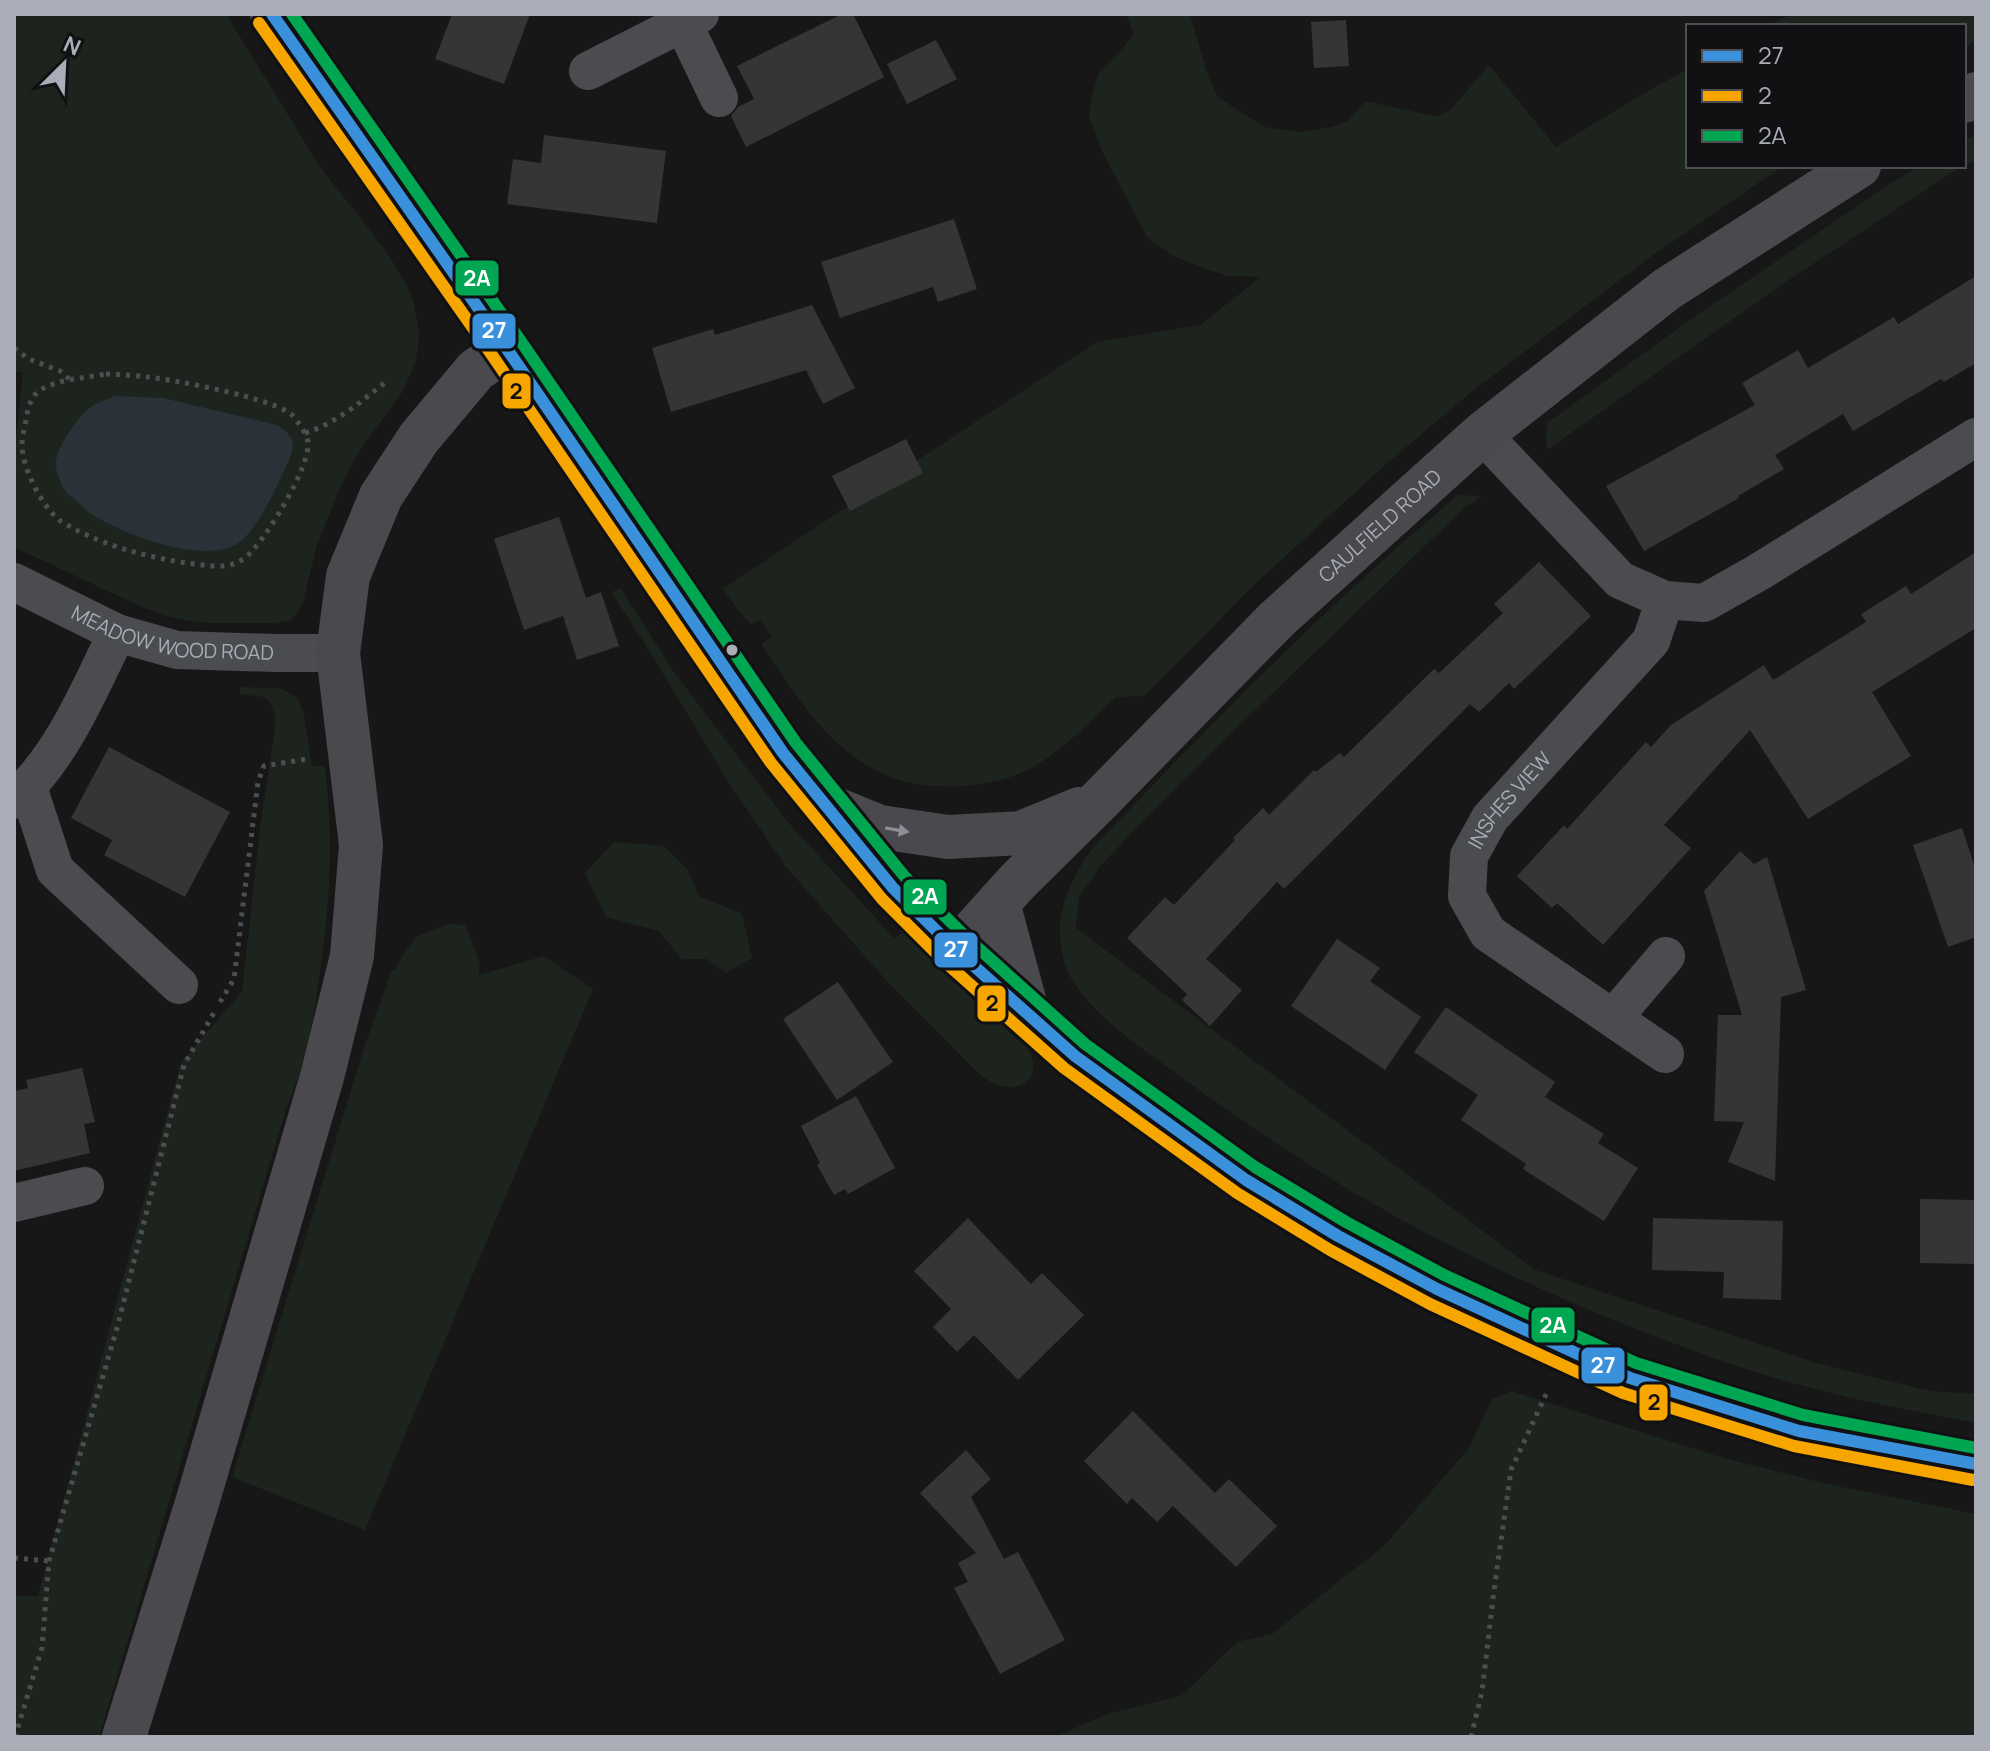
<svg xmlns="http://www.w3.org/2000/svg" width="1990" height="1751" viewBox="0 0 1990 1751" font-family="Manrope,sans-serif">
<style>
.green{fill:#1d241e}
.water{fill:#2a3239}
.building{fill:#353536}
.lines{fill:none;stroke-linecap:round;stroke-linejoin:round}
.path{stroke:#4d4e52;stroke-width:5;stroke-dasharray:4 6;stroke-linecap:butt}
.street{stroke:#4b4c50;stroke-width:38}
.secondary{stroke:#4a4a4e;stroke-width:44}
.bus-1-casing{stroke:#111113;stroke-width:18}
.bus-2-casing{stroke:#111113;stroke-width:18}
.bus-3-casing{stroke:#111113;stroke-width:18}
.bus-1{stroke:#3a90db;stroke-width:12}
.bus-2{stroke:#f7a600;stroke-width:12}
.bus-3{stroke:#00a651;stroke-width:12}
.oneway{fill:#8c8f98}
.bus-dot{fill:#a8adb8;stroke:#111113;stroke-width:3}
.labels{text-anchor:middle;stroke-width:7;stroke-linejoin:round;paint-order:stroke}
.street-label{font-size:20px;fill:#a8adb8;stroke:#111113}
.line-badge{stroke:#111113;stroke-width:3}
.badge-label{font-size:22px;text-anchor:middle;font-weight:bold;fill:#fff}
.pale-badge-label{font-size:22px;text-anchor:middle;font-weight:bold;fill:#111}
</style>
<rect width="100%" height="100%" fill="#171717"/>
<!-- green -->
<g class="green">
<polygon points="14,14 226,14 320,167 387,252 407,286 413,300 419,331 418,347 415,364 403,391 363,445 340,487 317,545 302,606 291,620 275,623 210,623 189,621 167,616 144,608 14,547 14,439 16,439 23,372 14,371"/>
<path d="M1127,14H1190L1208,76L1218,97L1264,127L1300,132L1332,127L1349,120L1365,101L1438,117L1452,108L1489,65L1556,147L1639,96L1688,69V166H1783L1646,260L1470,393L1384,466L1257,582L1144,696L1116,697C1090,722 1064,749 1033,767C995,788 937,792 896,779C874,772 846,753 830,736C803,709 783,675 761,644L772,637L761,620L750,624L722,589L1097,342L1200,325L1261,277L1228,276L1204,268L1175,257L1147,237L1101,149L1089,116L1092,95L1099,72L1123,48L1133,34Z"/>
<polygon points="1791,14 1976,14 1976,40 1964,48 1964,26 1769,26"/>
<polygon points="1976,134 1976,160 1951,173 1781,285 1547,450 1546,436 1547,423 1690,320 1891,183 1920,166 1964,166 1964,141"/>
<path d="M1458,495L1481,496L1463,509L1185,778L1101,865L1079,897L1076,928L1535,1270L1816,1363L1931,1391L1976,1394V1423C1914,1411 1853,1400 1793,1383C1738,1368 1685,1348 1632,1327C1542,1292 1454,1250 1370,1202C1350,1191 1332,1179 1313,1167C1269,1138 1225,1110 1183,1078C1147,1052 1081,1009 1066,967C1050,920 1068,881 1096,844C1212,723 1329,603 1458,495Z"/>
<path d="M621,589L674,672L785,819L894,938L905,931L951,978L1029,1050C1042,1077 1023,1094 996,1084C990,1082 985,1078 979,1074L886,980L786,867L729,783L645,644L611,592Z"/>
<path d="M240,687L276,688L284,690L297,698L303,711L312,766H325C334,844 330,908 318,985C314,1013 310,1042 301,1069C297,1083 291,1096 286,1109L99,1737H14V1596H38L181,1062L242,992L261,820L274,736L275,716L270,702L263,697L240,694Z"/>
<polygon points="614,842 664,846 687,869 699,896 742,914 752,958 726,973 707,959 682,959 659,931 606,917 585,873"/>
<polygon points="449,924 466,925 480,964 479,975 544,956 593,989 365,1530 232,1477 365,1045 392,970 396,971 397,964 416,937"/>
<polygon points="1511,1391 1727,1459 1827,1484 1976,1514 1976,1737 1055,1737 1107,1714 1181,1696 1237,1642 1272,1634 1384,1546 1469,1448 1492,1399"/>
</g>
<!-- water -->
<path class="water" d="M115,396L163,398L277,425C301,439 293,453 282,475C274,493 253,537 235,545C199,563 129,536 96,517C89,513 83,507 77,501C73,498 67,494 64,489C61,484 56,472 56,466C54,450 76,420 88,409C95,403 107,400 115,396Z"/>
<!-- building -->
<g class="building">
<polygon points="452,14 530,14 504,84 435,59"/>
<polygon points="842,14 853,14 884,77 746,147 731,116 738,107 754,99 737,66"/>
<polygon points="1346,20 1349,66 1314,68 1311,22"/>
<polygon points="936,40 957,79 907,104 887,64"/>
<polygon points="544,135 666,151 657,223 507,204 513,159 541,163"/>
<polygon points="954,219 977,289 938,302 933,287 840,318 821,262"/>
<polygon points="1976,276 1976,363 1944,382 1941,379 1853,431 1843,414 1775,455 1784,469 1738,496 1739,498 1644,551 1606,486 1755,405 1742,383 1798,350 1808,368 1894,317 1898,324"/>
<polygon points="812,305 855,388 823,404 806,370 671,412 652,348 713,329 715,335"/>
<polygon points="906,439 923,473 850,511 832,476"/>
<polygon points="559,517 586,598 601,592 619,646 577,660 563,616 524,630 494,539"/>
<polygon points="1976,552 1976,628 1872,692 1911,756 1808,819 1750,730 1664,825 1691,848 1603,945 1557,903 1552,908 1517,876 1564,825 1567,829 1646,742 1651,747 1671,725 1764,665 1773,680 1866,622 1861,614 1906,586 1911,594"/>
<polygon points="1539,562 1591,616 1514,689 1509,683 1479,712 1470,704 1284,889 1277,882 1206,959 1242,990 1210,1026 1182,1000 1187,994 1127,938 1165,897 1174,905 1235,840 1233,838 1263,808 1269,815 1314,770 1316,772 1340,753 1344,757 1434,669 1439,673 1503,613 1494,604"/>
<polygon points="109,747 230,812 185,897 104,855 112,840 71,818"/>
<polygon points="1962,828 1976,871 1976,937 1948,947 1913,845"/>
<polygon points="1740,851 1754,864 1767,857 1806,990 1781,997 1775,1181 1728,1162 1744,1122 1714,1121 1718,1015 1742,1015 1704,891"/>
<polygon points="1337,939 1380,968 1370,981 1421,1017 1385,1070 1291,1006"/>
<polygon points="838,982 893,1062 837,1100 783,1019"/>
<polygon points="1446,1007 1555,1082 1545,1097 1604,1134 1598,1143 1638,1168 1604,1221 1523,1169 1526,1164 1461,1120 1478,1095 1414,1052"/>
<polygon points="82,1068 95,1122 84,1124 90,1153 14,1171 14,1091 28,1088 26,1080"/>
<polygon points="856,1096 895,1168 848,1194 845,1189 834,1195 817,1165 820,1163 801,1126"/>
<polygon points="1920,1199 1976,1200 1976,1264 1920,1263"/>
<polygon points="968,1218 1031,1284 1042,1273 1084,1315 1018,1380 974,1335 957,1352 933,1327 951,1309 914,1271"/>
<polygon points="1653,1218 1783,1221 1781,1300 1723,1298 1724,1272 1652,1270"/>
<polygon points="1133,1411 1215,1493 1229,1479 1277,1526 1236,1567 1173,1506 1157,1522 1132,1498 1127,1504 1084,1461"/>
<polygon points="966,1450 991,1479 971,1497 1004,1559 1018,1552 1065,1640 1000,1674 954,1588 968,1582 958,1563 976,1553 920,1493"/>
</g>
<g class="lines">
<!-- path -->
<g class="path">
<polyline points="14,348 29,359 60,371 70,380"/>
<path d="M106,374C120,375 135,375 148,377C175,380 278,399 293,416C298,422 307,434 308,442C311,466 265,541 246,557C236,565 224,567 212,566C168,562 112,550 73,528C68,525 62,523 58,519C40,503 22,467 22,444C22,436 25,427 26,420C28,408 30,396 42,389C60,379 85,378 106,374Z"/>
<path d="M305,433C337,423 360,402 386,382"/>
<polyline points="220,1002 234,979 258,782 264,766 307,759"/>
<polyline points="14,1558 49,1561"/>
<polyline points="15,1737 42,1648 49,1561 117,1328 184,1065 215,1011"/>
<polyline points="1471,1737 1482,1692 1494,1590 1511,1470 1548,1390"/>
</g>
<!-- street -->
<g class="street">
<polyline points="683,23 719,98"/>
<polyline points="588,71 700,14"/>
<polyline points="1482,434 1620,580 1665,600 1704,603 1759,572 1976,437"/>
<path id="s1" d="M14,582L117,633L177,650L275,653H338"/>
<polyline points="28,787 55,870 179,985"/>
<path d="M14,800C63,755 88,692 117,633"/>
<polyline points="1614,1017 1666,956"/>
<path id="s2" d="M1665,1054L1488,933L1467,896L1469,856L1490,818L1651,641L1665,600"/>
<polyline points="14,1203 85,1186"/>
</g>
<!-- secondary -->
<g class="secondary">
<polyline points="272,14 507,349 783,753 893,888 956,950 1075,1056 1246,1180 1338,1236 1437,1289 1567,1349 1630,1378 1799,1431 1976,1464"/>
<polyline points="1964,101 1976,94"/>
<polyline points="826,805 880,827 948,837 1021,833 1079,809"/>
<polyline points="998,903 1027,1011"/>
<path id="s3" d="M956,950L1017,882L1100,800L1277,619L1482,434L1667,289L1859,166"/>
<polyline points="124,1737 197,1503 322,1077 352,956 361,845 338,653 348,576 381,496 419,438 476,370 507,349"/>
</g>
<defs>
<polyline id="bus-1" points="272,14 507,349 783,753 893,888 956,950 1075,1056 1246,1180 1338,1236 1437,1289 1630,1378 1799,1431 1976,1464"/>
<polyline id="bus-2" points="259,23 494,358 771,763 882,899 945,962 1064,1068 1237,1193 1330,1250 1430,1304 1623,1393 1794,1446 1973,1480"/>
<polyline id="bus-3" points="292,14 520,340 796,743 905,877 967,938 1085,1044 1255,1167 1346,1222 1444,1275 1636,1363 1803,1415 1976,1448"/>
</defs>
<!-- bus-1 casing -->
<use href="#bus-1" class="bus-1-casing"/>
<!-- bus-2 casing -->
<use href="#bus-2" class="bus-2-casing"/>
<!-- bus-3 casing -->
<use href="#bus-3" class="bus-3-casing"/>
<!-- bus-1 -->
<use href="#bus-1" class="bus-1"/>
<!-- bus-2 -->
<use href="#bus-2" class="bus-2"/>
<!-- bus-3 -->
<use href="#bus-3" class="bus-3"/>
</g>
<!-- one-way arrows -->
<defs><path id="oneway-solid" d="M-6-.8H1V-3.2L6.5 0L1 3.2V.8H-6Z" transform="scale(2)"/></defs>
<use class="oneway" href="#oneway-solid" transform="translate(897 830) rotate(10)"/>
<!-- markers -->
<circle class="bus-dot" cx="732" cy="650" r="7"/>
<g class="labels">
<!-- street labels -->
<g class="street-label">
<text dy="7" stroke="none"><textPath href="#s3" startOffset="600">CAULFIELD ROAD</textPath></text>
<text dy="7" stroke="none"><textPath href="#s1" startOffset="170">MEADOW WOOD ROAD</textPath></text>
<text dy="7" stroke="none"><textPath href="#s2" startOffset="366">INSHES VIEW</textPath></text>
</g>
</g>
<g class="line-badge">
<rect x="454" y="259" width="46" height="38" rx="8" fill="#00a651"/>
<rect x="471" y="312" width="46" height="38" rx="8" fill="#3a90db"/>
<rect x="501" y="372" width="31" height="38" rx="8" fill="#f7a600"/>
<rect x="902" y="878" width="46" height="38" rx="8" fill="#00a651"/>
<rect x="933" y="931" width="46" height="38" rx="8" fill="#3a90db"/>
<rect x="976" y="984" width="31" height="39" rx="8" fill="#f7a600"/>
<rect x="1530" y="1306" width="46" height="38" rx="8" fill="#00a651"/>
<rect x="1580" y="1346" width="46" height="39" rx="8" fill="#3a90db"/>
<rect x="1638" y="1383" width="31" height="39" rx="8" fill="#f7a600"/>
</g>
<g class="badge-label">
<text x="477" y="286">2A</text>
<text x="494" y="338">27</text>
<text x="925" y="904">2A</text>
<text x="956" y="957">27</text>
<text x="1553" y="1333">2A</text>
<text x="1603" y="1373">27</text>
</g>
<g class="pale-badge-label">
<text x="516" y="399">2</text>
<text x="992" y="1011">2</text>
<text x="1654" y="1410">2</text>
</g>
<!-- border -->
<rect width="1990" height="1751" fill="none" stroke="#a8adb8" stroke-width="32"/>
<!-- legend -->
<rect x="1686" y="24" width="280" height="144" fill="#111113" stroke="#4d4f55" stroke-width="2"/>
<rect x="1702" y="50" width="40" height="12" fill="#3a90db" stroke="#4d4f55" stroke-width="2"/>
<text x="1758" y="64" font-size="24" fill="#a8adb8">27</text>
<rect x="1702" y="90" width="40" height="12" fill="#f7a600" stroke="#4d4f55" stroke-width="2"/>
<text x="1758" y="104" font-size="24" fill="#a8adb8">2</text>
<rect x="1702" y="130" width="40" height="12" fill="#00a651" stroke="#4d4f55" stroke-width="2"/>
<text x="1758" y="144" font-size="24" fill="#a8adb8">2A</text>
<!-- north arrow -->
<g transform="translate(64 64) rotate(24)" stroke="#111113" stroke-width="6" paint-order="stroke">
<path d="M0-6L14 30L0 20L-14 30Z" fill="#a8adb8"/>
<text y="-12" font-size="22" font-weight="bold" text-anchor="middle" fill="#a8adb8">N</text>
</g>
</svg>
